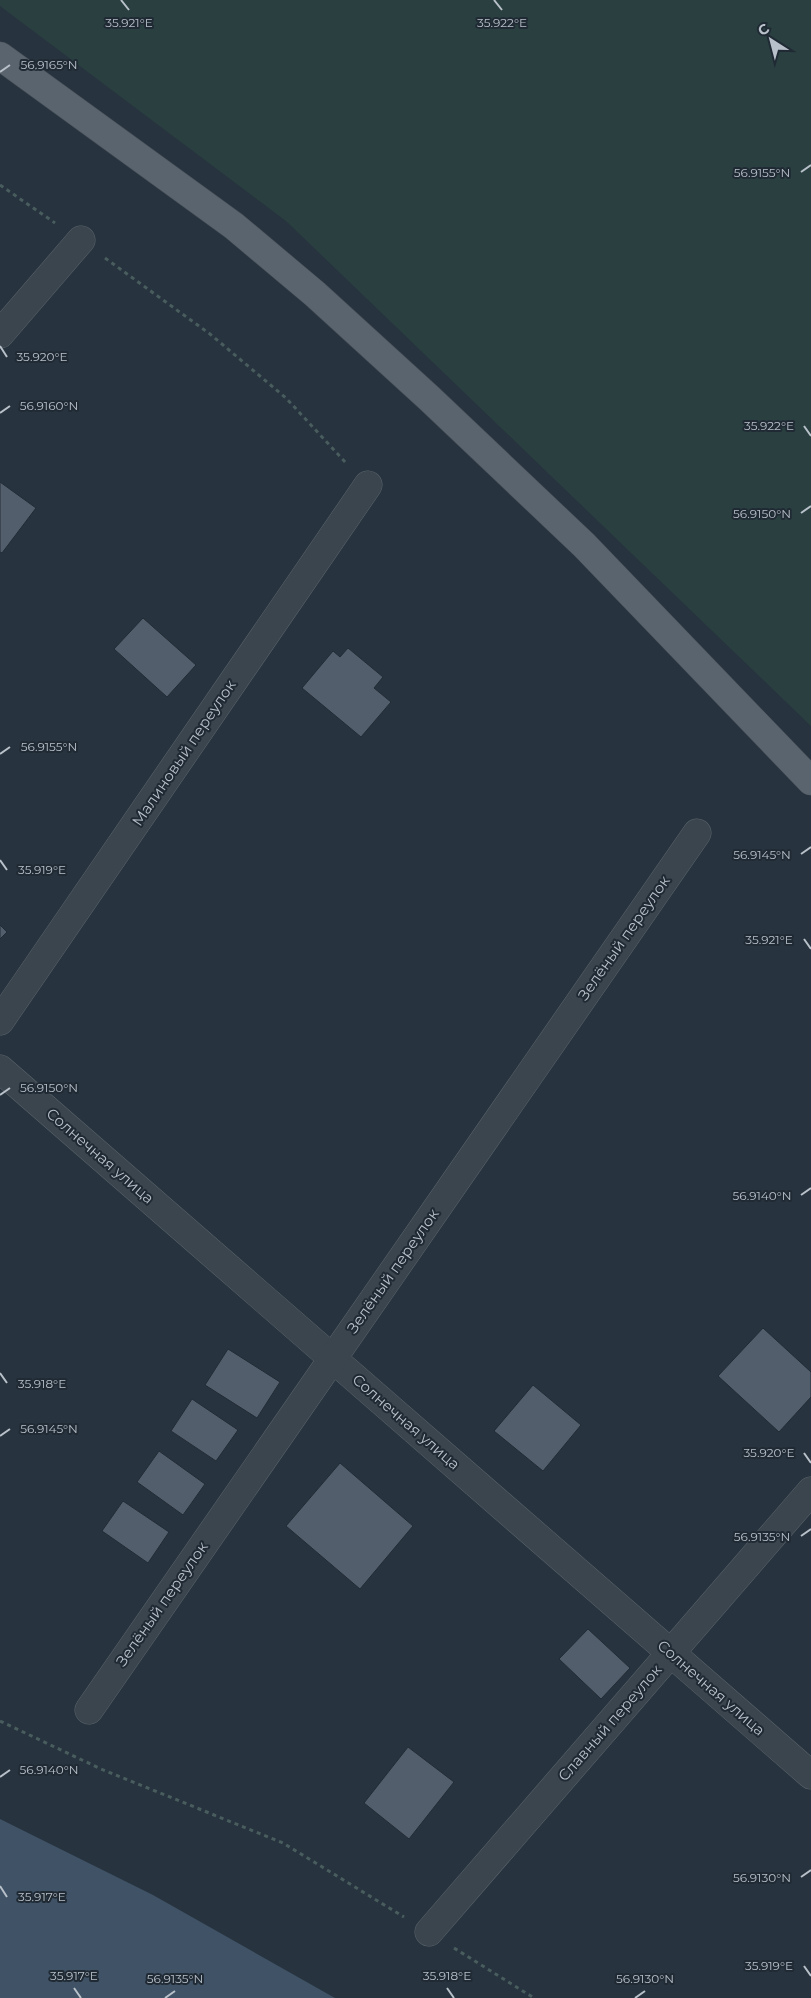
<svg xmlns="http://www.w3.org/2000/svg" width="811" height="1998" viewBox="0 0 811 1998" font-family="Montserrat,sans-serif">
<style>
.green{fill:#2a4040}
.water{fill:#3f5266}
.building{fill:#535e6c;stroke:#222c36}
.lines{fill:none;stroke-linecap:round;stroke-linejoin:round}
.minor-casing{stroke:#59636c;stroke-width:29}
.major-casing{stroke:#454e58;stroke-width:29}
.path{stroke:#495d5e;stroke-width:3;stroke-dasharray:4 4;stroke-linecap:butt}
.minor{stroke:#3b454e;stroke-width:28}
.major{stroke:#5a646e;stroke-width:28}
.ticks{fill:none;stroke:#b8c0c9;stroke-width:2}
.labels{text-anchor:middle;stroke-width:4;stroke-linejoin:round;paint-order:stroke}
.street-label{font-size:15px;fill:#b8c0c9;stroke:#202a34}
.ticks-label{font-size:12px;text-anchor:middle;fill:#b8c0c9;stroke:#202a34;stroke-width:4;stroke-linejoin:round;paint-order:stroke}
</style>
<rect width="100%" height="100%" fill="#27333e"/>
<!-- green -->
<polygon class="green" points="0,0 811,0 811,726 286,221 0,6"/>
<!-- water -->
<polygon class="water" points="0,1819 153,1895 335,1998 0,1998"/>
<!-- building -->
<g class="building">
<polygon points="0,482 36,508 2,553 0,552"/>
<polygon points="143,618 196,665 167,697 114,649"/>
<polygon points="348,648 383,677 374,688 391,702 361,737 302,688 333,651 340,657"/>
<polygon points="0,925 7,932 0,939"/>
<polygon points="763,1328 811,1372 811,1397 779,1432 718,1376"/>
<polygon points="228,1349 280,1382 257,1418 205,1385"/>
<polygon points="533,1385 581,1425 543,1471 494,1431"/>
<polygon points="192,1399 238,1430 216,1461 171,1431"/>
<polygon points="159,1451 205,1484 183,1515 137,1482"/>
<polygon points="340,1463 413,1526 360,1589 286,1526"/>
<polygon points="123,1501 169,1532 148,1563 102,1531"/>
<polygon points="588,1629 630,1668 601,1699 559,1659"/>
<polygon points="408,1747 454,1782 409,1839 364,1803"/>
</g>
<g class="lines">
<defs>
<g id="minor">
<polyline points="0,334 81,240"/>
<polyline points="0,1021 368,485"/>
<polyline points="0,1069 811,1775"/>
<polyline points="89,1710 697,833"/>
<polyline points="429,1932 811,1491"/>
</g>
<polyline id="major" points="0,56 234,226 315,294 429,398 584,545 811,781"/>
</defs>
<!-- minor casing -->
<use href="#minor" class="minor-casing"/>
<!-- major casing -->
<use href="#major" class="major-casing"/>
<!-- path -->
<g class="path">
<polyline points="0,185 55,223"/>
<polyline points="105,258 210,334 286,398 347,464"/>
<polyline points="0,1721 101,1769 283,1843 404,1917"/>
<polyline points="454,1948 534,1998"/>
</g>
<!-- minor -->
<use href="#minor" class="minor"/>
<!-- major -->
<use href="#major" class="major"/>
</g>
<!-- ticks -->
<path class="ticks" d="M121,0L129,10M494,0L502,10M0,72L10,65M801,172L811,165M0,346L7,357M0,413L10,406M804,426L811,436M801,513L811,506M0,754L10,747M801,854L811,847M0,860L7,870M804,939L811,949M0,1095L10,1088M801,1195L811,1188M0,1373L7,1383M0,1436L10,1429M804,1453L811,1463M801,1536L811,1529M0,1777L10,1770M801,1877L811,1870M0,1886L7,1897M804,1966L811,1976M74,1988L81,1998M447,1988L454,1998M165,1998L175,1991M635,1998L645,1991"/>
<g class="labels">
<!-- street labels -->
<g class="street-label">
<text transform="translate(184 753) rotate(-56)" y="5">Малиновый переулок</text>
<text transform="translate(624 938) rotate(-55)" y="5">Зелёный переулок</text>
<text transform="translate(100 1156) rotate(41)" y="5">Солнечная улица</text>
<text transform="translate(393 1271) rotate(-55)" y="5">Зелёный переулок</text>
<text transform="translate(406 1422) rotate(41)" y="5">Солнечная улица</text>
<text transform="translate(162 1604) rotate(-55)" y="5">Зелёный переулок</text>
<text transform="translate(711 1688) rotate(41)" y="5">Солнечная улица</text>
<text transform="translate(610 1723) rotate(-49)" y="5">Славный переулок</text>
</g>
</g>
<g class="ticks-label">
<text x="129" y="27">35.921°E</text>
<text x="502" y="27">35.922°E</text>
<text x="49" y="69">56.9165°N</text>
<text x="762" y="177">56.9155°N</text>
<text x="42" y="361">35.920°E</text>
<text x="49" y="410">56.9160°N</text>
<text x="769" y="430">35.922°E</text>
<text x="762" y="518">56.9150°N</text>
<text x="49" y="751">56.9155°N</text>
<text x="762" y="859">56.9145°N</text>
<text x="42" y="874">35.919°E</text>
<text x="769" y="944">35.921°E</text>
<text x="49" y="1092">56.9150°N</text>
<text x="762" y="1200">56.9140°N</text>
<text x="42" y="1388">35.918°E</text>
<text x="49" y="1433">56.9145°N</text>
<text x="769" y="1457">35.920°E</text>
<text x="762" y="1541">56.9135°N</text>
<text x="49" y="1774">56.9140°N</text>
<text x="762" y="1882">56.9130°N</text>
<text x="42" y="1901">35.917°E</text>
<text x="769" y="1970">35.919°E</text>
<text x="74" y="1980">35.917°E</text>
<text x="447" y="1980">35.918°E</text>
<text x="175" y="1983">56.9135°N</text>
<text x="645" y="1983">56.9130°N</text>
</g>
<!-- north arrow -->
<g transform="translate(771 40) rotate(324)" stroke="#202a34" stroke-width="4" paint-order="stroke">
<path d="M0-4L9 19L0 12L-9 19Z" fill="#b8c0c9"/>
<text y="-8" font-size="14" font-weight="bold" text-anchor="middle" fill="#b8c0c9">С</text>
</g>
</svg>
